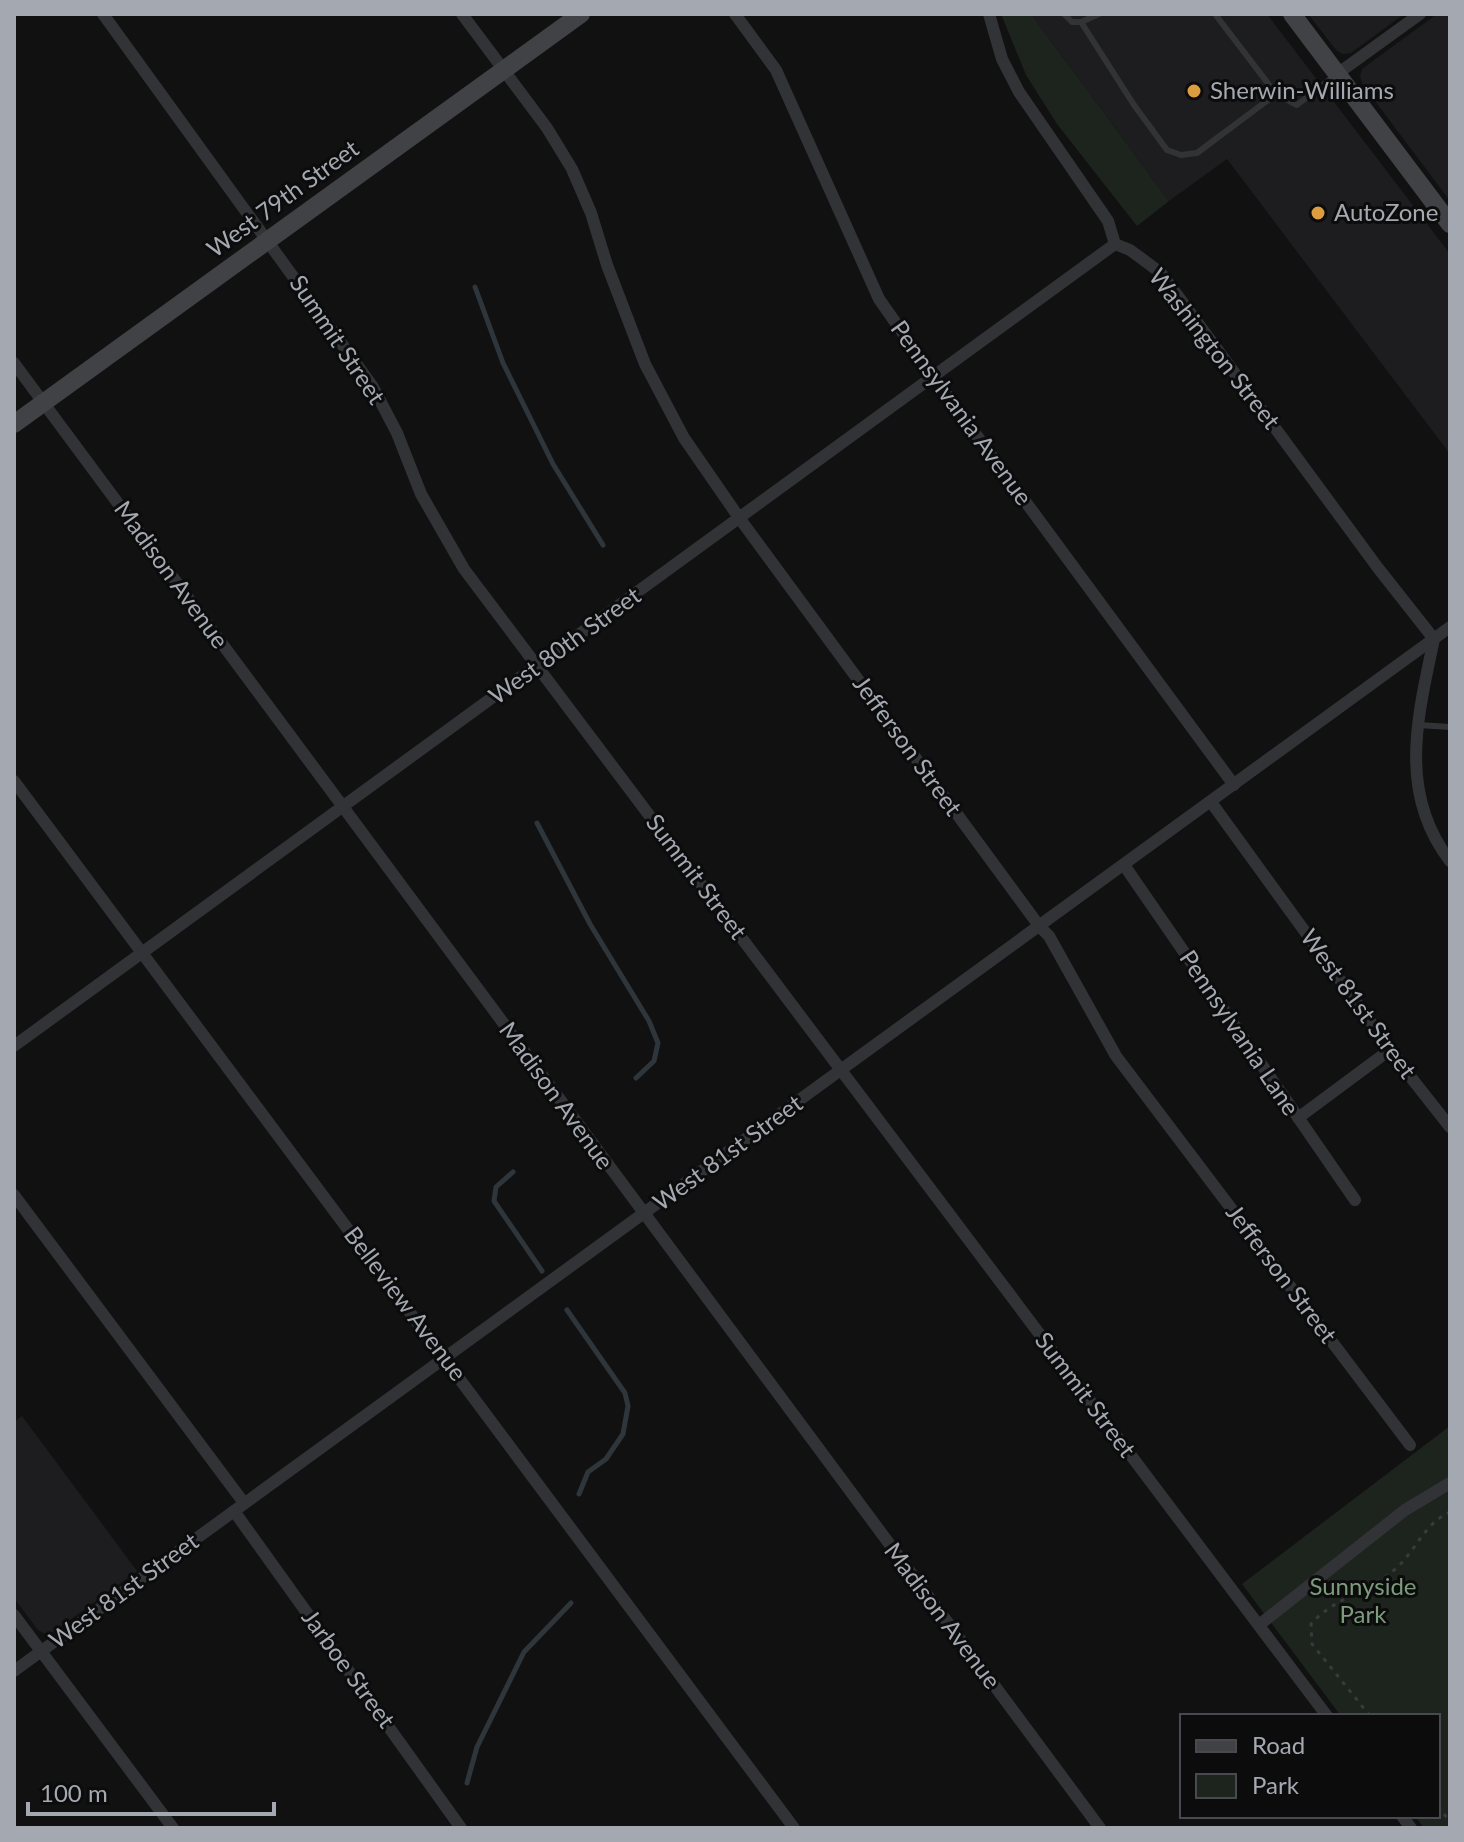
<svg xmlns="http://www.w3.org/2000/svg" width="1464" height="1842" viewBox="0 0 1464 1842" font-family="Lato,sans-serif">
<style>
.built{fill:#1d1d1f}
.green{fill:#1d241e}
.lines{fill:none;stroke-linecap:round;stroke-linejoin:round}
.stream{stroke:#2e363b;stroke-width:5}
.path{stroke:#383a3d;stroke-width:3;stroke-dasharray:4 6;stroke-linecap:butt}
.lane{stroke:#323336;stroke-width:6}
.street{stroke:#323336;stroke-width:12}
.secondary{stroke:#404246;stroke-width:18}
.poi-dot{fill:#dc9d3f;stroke:#0c0c0d;stroke-width:3}
.labels{text-anchor:middle;stroke-width:6;stroke-linejoin:round;paint-order:stroke}
.poi-label{font-size:24px;fill:#a4a8b1;stroke:#0c0c0d;text-anchor:start}
.street-label{font-size:24px;fill:#a4a8b1;stroke:#0c0c0d}
.park-label{font-size:24px;fill:#7c9a7c;stroke:#0c0c0d}
</style>
<rect width="100%" height="100%" fill="#111112"/>
<!-- built -->
<g class="built">
<polygon points="1031,14 1267,14 1450,254 1450,454 1227,159 1169,201"/>
<polygon points="1308,14 1404,14 1351,53 1343,54 1337,51"/>
<polygon points="1437,14 1450,14 1450,201 1363,85 1360,76 1362,69"/>
<polygon points="22,1416 137,1571 55,1631 45,1634 38,1630 14,1598 14,1422"/>
</g>
<!-- green -->
<g class="green">
<polygon points="1001,14 1031,14 1169,201 1137,226 1057,124 1026,75"/>
<polygon points="1450,1426 1450,1828 1424,1828 1415,1816 1438,1816 1438,1716 1341,1716 1242,1584"/>
</g>
<g class="lines">
<!-- stream -->
<g class="stream">
<polyline points="475,287 503,363 553,464 603,545"/>
<polyline points="537,823 590,924 649,1021 658,1043 654,1061 636,1078"/>
<polyline points="513,1172 496,1187 494,1201 542,1271"/>
<polyline points="567,1310 625,1393 628,1406 623,1434 606,1459 588,1472 579,1494"/>
<polyline points="467,1783 477,1747 524,1652 571,1603"/>
</g>
<!-- path -->
<g class="path">
<path d="M1370,1716L1312,1644L1311,1624C1334,1598 1368,1592 1394,1570C1416,1552 1423,1524 1450,1512"/>
<polyline points="1438,1806 1450,1822"/>
</g>
<!-- lane -->
<g class="lane">
<polyline points="1064,14 1072,22 1081,22 1099,14"/>
<polyline points="1215,14 1276,94 1297,105 1334,76"/>
<polyline points="1081,22 1134,105 1167,150 1181,155 1197,153 1276,94"/>
<polyline points="1418,725 1450,727"/>
</g>
<!-- street -->
<g class="street">
<polyline points="103,14 373,387 397,433 421,494 464,569 1327,1716"/>
<polyline points="462,14 547,128 572,169 591,213 607,265 645,364 684,438 740,519 1040,927 1049,936 1116,1056 1410,1445"/>
<polyline points="735,14 776,70 879,299 933,376 1234,785"/>
<path d="M989,14L1002,59L1019,92L1108,221L1115,244L1130,250L1161,273L1378,568L1434,639C1418,716 1397,792 1450,861"/>
<polyline points="1337,74 1420,14"/>
<polyline points="14,363 1100,1828"/>
<polyline points="14,781 794,1828"/>
<polyline points="1211,802 1409,1075 1450,1127"/>
<polyline points="1124,865 1355,1200"/>
<polyline points="14,1046 1115,244"/>
<polyline points="1298,1118 1391,1049"/>
<polyline points="14,1195 244,1503"/>
<polyline points="234,1511 461,1828"/>
<polyline points="14,1615 173,1828"/>
<polyline points="1259,1625 1405,1510 1450,1483"/>
<polyline points="14,1671 1450,627"/>
<polyline points="1402,1816 1411,1828"/>
</g>
<!-- secondary -->
<g class="secondary">
<polyline points="1292,14 1450,224"/>
<polyline points="14,424 581,14"/>
</g>
</g>
<!-- markers -->
<g class="poi-dot">
<circle cx="1194" cy="91" r="8"/>
<circle cx="1318" cy="213" r="8"/>
</g>
<g class="labels">
<!-- poi labels -->
<g class="poi-label">
<text x="1210" y="99">Sherwin-Williams</text>
<text x="1334" y="221">AutoZone</text>
</g>
<!-- street labels -->
<g class="street-label">
<text transform="translate(283 199) rotate(-36)" y="8">West 79th Street</text>
<text transform="translate(337 340) rotate(56)" y="8">Summit Street</text>
<text transform="translate(1214 349) rotate(52)" y="8">Washington Street</text>
<text transform="translate(961 413) rotate(54)" y="8">Pennsylvania Avenue</text>
<text transform="translate(171 575) rotate(54)" y="8">Madison Avenue</text>
<text transform="translate(565 646) rotate(-36)" y="8">West 80th Street</text>
<text transform="translate(907 746) rotate(54)" y="8">Jefferson Street</text>
<text transform="translate(696 877) rotate(53)" y="8">Summit Street</text>
<text transform="translate(1358 1004) rotate(54)" y="8">West 81st Street</text>
<text transform="translate(1239 1033) rotate(56)" y="8">Pennsylvania Lane</text>
<text transform="translate(556 1096) rotate(54)" y="8">Madison Avenue</text>
<text transform="translate(728 1153) rotate(-36)" y="8">West 81st Street</text>
<text transform="translate(1281 1274) rotate(53)" y="8">Jefferson Street</text>
<text transform="translate(405 1304) rotate(53)" y="8">Belleview Avenue</text>
<text transform="translate(1085 1395) rotate(53)" y="8">Summit Street</text>
<text transform="translate(124 1591) rotate(-36)" y="8">West 81st Street</text>
<text transform="translate(942 1616) rotate(53)" y="8">Madison Avenue</text>
<text transform="translate(348 1669) rotate(54)" y="8">Jarboe Street</text>
</g>
<!-- park labels -->
<g class="park-label">
<text x="1363" y="1595">Sunnyside<tspan x="1363" dy="28">Park</tspan></text>
</g>
</g>
<!-- border -->
<rect width="1464" height="1842" fill="none" stroke="#a4a8b1" stroke-width="32"/>
<!-- legend -->
<rect x="1180" y="1714" width="260" height="104" fill="#0c0c0d" stroke="#494a4f" stroke-width="2"/>
<rect x="1196" y="1740" width="40" height="12" fill="#404246" stroke="#494a4f" stroke-width="2"/>
<text x="1252" y="1754" font-size="24" fill="#a4a8b1">Road</text>
<rect x="1196" y="1774" width="40" height="24" fill="#1d241e" stroke="#494a4f" stroke-width="2"/>
<text x="1252" y="1794" font-size="24" fill="#a4a8b1">Park</text>
<!-- scale -->
<path d="M28 1802v12h246v-12" fill="none" stroke="#a4a8b1" stroke-width="4"/>
<text x="40" y="1802" font-size="24" fill="#a4a8b1" stroke="#0c0c0d" stroke-width="6" paint-order="stroke">100 m</text>
</svg>
